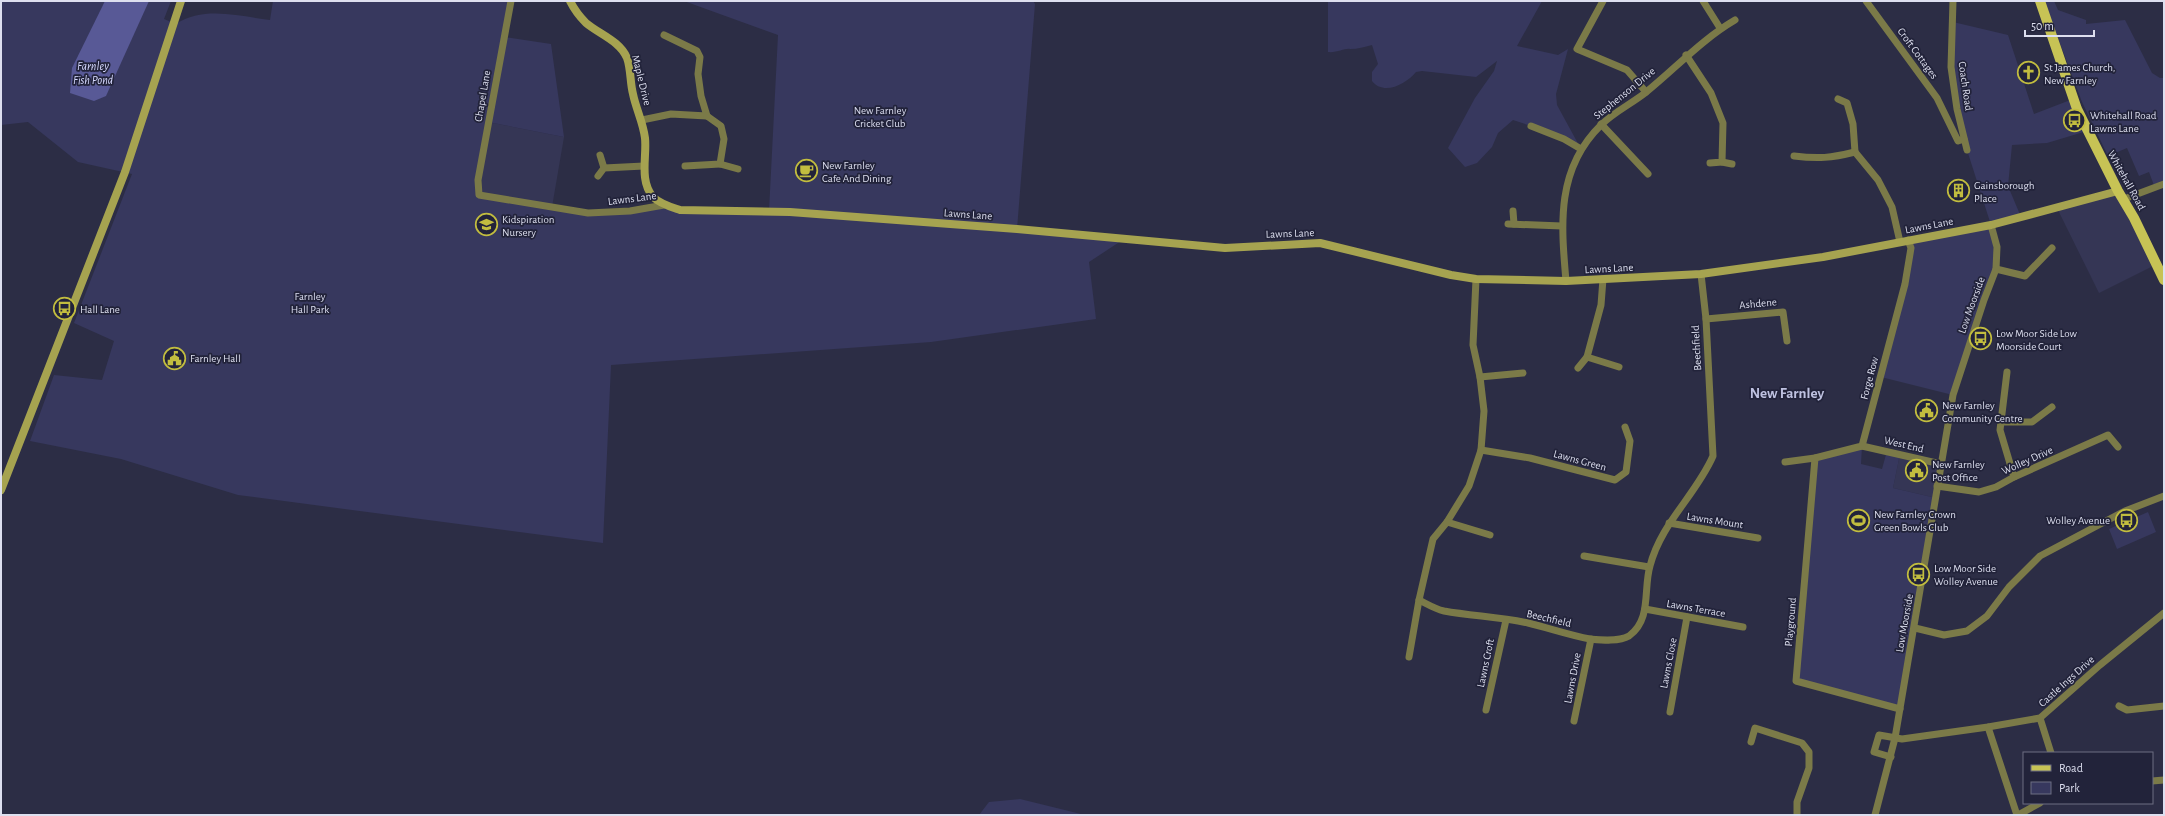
<svg xmlns="http://www.w3.org/2000/svg" width="2165" height="816" viewBox="0 0 2165 816" font-family="'Alegreya Sans',sans-serif">
<style>
.built{fill:#353655}
.green{fill:#37385e}
.water{fill:#585996}
.lines{fill:none;stroke-linecap:round;stroke-linejoin:round}
.street{stroke:#7b7a48;stroke-width:7}
.secondary{stroke:#a6a350;stroke-width:8}
.primary{stroke:#c7c355;stroke-width:10}
.labels{text-anchor:middle;stroke-width:3.5;stroke-linejoin:round;paint-order:stroke}
.street-label{font-size:11px;fill:#dddfef;stroke:#22233a}
.poi-label{font-size:11px;fill:#dddfef;stroke:#22233a;text-anchor:start}
.park-label{font-size:11px;fill:#dbddf0;stroke:#22233a}
.water-label{font-size:12px;font-style:italic;fill:#d7daff;stroke:#22233a}
.district-label{font-size:15px;font-weight:bold;fill:#bec1e0;stroke:#22233a}
</style>
<rect width="100%" height="100%" fill="#2c2d45"/>
<!-- built -->
<g class="built">
<polygon points="488,122 564,137 552,207 479,195"/>
<polygon points="2118,191 2155,265 2099,293 2057,208"/>
<polygon points="1900,454 1941,464 1936,498 1893,488"/>
</g>
<!-- green -->
<g class="green">
<path d="M1,1H171L164,19L176,24C203,6 239,16 270,20L273,1H511L504,37L551,44L564,137L488,122L479,195L588,213L664,205L680,210L769,211L778,35L684,1H1033L1035,4L1017,229L1124,239L1089,262L1096,319L931,342L611,365L603,543L238,495L121,459L30,441L54,375L102,380L114,341L74,323L132,174L78,162L28,122L1,125Z"/>
<path d="M1328,1H1542L1517,46L1558,55L1568,49L1556,94L1557,105L1581,149L1531,126L1513,120L1498,133L1492,147L1477,163L1465,167L1448,148L1475,98L1494,71L1497,61L1476,77L1422,71L1416,72C1406,84 1384,96 1372,81V72L1378,64L1372,45C1364,47 1358,49 1350,49C1345,48 1337,53 1328,52Z"/>
<polygon points="2044,1 2054,1 2058,10 2086,20 2086,24 2125,20 2152,73 2160,78 2164,78 2164,184 2155,188 2149,172 2139,176 2127,148 2108,156 2082,102"/>
<polygon points="1953,22 2008,35 2034,114 2073,99 2087,131 2047,143 2012,145 2008,186 2021,217 1991,225 1996,269 1953,395 1881,377 1905,284 1908,240 1991,225 1967,150 1951,67"/>
<polygon points="1862,446 1861,464 1882,469 1887,451 1900,454 1893,488 1936,498 1900,709 1796,681 1815,458"/>
<polygon points="2148,512 2156,532 2117,549 2109,529"/>
<polygon points="1020,799 1085,815 979,815 989,802"/>
</g>
<!-- water -->
<polygon class="water" points="105,1 149,1 106,96 94,101 70,93 72,68"/>
<g class="lines">
<!-- street -->
<g class="street">
<polyline points="511,1 478,180 479,195 588,213 630,211 664,205"/>
<polyline points="1603,1 1577,49 1627,70 1646,92"/>
<polyline points="1703,1 1720,28"/>
<polyline points="1866,1 1937,98 1958,141 1964,139"/>
<polyline points="1953,1 1951,67 1957,109 1967,150"/>
<polyline points="1686,55 1711,93 1723,123 1722,162 1710,163"/>
<polyline points="1838,99 1847,103 1853,124 1855,152"/>
<polyline points="642,120 671,114 707,116 701,96 698,74 700,57 697,51 664,35"/>
<polyline points="1601,124 1648,174"/>
<polyline points="1531,126 1564,139 1581,149"/>
<polyline points="600,155 604,168"/>
<path d="M1794,156C1818,159 1831,158 1855,152L1878,180L1892,207L1900,242"/>
<polyline points="1722,162 1732,164"/>
<polyline points="720,164 738,169"/>
<polyline points="685,166 720,164 724,139 721,126 707,116"/>
<polyline points="598,176 604,168 644,166"/>
<polyline points="2124,199 2164,184"/>
<polyline points="1513,211 1514,224"/>
<polyline points="1508,224 1562,226"/>
<polyline points="1996,269 2025,276 2052,248"/>
<path d="M1476,279L1473,345L1480,377L1484,411L1481,450L1469,486L1447,522L1433,539L1419,600C1427,604 1435,609 1444,611C1472,616 1500,617 1528,623C1549,628 1569,635 1590,639C1601,640 1619,642 1629,636C1652,620 1643,589 1650,566C1661,523 1696,495 1713,456L1706,319L1701,274"/>
<polyline points="1603,279 1601,305 1587,357 1619,367"/>
<path d="M1566,281C1561,224 1556,169 1601,125C1614,112 1631,104 1645,93C1676,68 1701,40 1735,20"/>
<polyline points="1706,319 1783,312 1787,341"/>
<polyline points="1578,368 1587,357"/>
<polyline points="2007,372 2000,430 2014,477"/>
<polyline points="1480,377 1523,373"/>
<polyline points="2002,422 2032,422 2052,407"/>
<polyline points="1862,446 1941,464"/>
<polyline points="1481,450 1530,458 1615,480 1626,472 1630,441 1625,427"/>
<polyline points="1815,458 1796,681 1900,709"/>
<polyline points="1785,462 1815,458 1862,446 1905,284 1911,248 1908,240"/>
<polyline points="1937,486 1979,492 1996,487 2014,477 2108,435 2118,447"/>
<polyline points="1447,522 1490,535"/>
<polyline points="1669,523 1758,538"/>
<polyline points="1584,556 1649,567"/>
<polyline points="1645,609 1743,627"/>
<polyline points="1915,628 1944,635 1967,631 1987,616 2009,587 2040,556 2125,511 2164,496"/>
<polyline points="1409,657 1419,600"/>
<polyline points="2119,706 2127,710 2164,706"/>
<polyline points="1486,710 1506,620"/>
<polyline points="1670,712 1687,617"/>
<polyline points="2040,718 2051,753"/>
<polyline points="1574,721 1591,639"/>
<polyline points="1988,727 2017,815"/>
<polyline points="1751,742 1755,728 1802,743 1809,752 1809,768 1797,802 1797,815"/>
<polyline points="1891,757 1874,752 1879,735 1902,739 1988,727 2040,718 2100,665 2164,613"/>
<polyline points="2152,781 2164,780"/>
<polyline points="1875,815 1895,738 1953,395 1984,300 1996,269 1997,247 1991,225"/>
<polyline points="2018,815 2040,803"/>
</g>
<!-- secondary -->
<g class="secondary">
<path d="M570,1C574,9 579,16 586,23C599,34 620,41 627,58C631,69 630,83 633,94C636,109 643,122 645,138C647,156 639,181 653,197C660,204 671,207 680,210L790,212L1017,229L1225,248L1320,243L1451,275L1476,279L1566,281L1701,274L1823,257L1991,225L2118,191"/>
<polyline points="1,490 125,172 181,1"/>
</g>
<!-- primary -->
<polyline class="primary" points="2040,1 2077,109 2118,191 2134,218 2164,280"/>
</g>
<!-- icons -->
<defs>
<symbol id="church-ring" viewBox="-11 -11 22 22"><circle r="9.5" fill="#22233a" stroke="#c2bd3f" stroke-width="1.5"/><path d="M-1.2-6h2.4v3.5h3.3v2.4h-3.3V6h-2.4V-.1h-3.3v-2.4h3.3Z" fill="#c2bd3f"/></symbol>
<symbol id="bus-ring" viewBox="-11 -11 22 22"><circle r="9.5" fill="#22233a" stroke="#c2bd3f" stroke-width="1.5"/><path d="M-5-6H5V4H4V6H2V4H-2V6H-4V4H-5ZM-3.5-4V0h7V-4ZM-3.5 1.2v1.5H-2V1.2ZM2 1.2v1.5H3.5V1.2Z" fill="#c2bd3f"/></symbol>
<symbol id="cafe-ring" viewBox="-11 -11 22 22"><circle r="9.5" fill="#22233a" stroke="#c2bd3f" stroke-width="1.5"/><path d="M-5.5-4.5H6V0H3Q3 3.5 0 3.5H-2.5Q-5.5 3.5-5.5 0ZM3-3.2v2h1.7v-2ZM-6 4.5H4V6H-6Z" fill="#c2bd3f"/></symbol>
<symbol id="building-ring" viewBox="-11 -11 22 22"><circle r="9.5" fill="#22233a" stroke="#c2bd3f" stroke-width="1.5"/><path d="M-4-6H4V6H1V3H-1V6H-4ZM-2.5-4.3h1.7v1.8h-1.7ZM.8-4.3h1.7v1.8H.8ZM-2.5-1h1.7V.8h-1.7ZM.8-1h1.7V.8H.8Z" fill="#c2bd3f"/></symbol>
<symbol id="school-ring" viewBox="-11 -11 22 22"><circle r="9.5" fill="#22233a" stroke="#c2bd3f" stroke-width="1.5"/><path d="M0-5L7-2L0 1L-7-2ZM-4 1L0 2.5L4 1V4Q0 6-4 4Z" fill="#c2bd3f"/></symbol>
<symbol id="civic-ring" viewBox="-11 -11 22 22"><circle r="9.5" fill="#22233a" stroke="#c2bd3f" stroke-width="1.5"/><path d="M-.6-6.5H3V-4.5H.6V-3L4-1V1h2V6H-6V1h2V-1L-.6-3ZM-1.2 2.5V6h2.4V2.5Z" fill="#c2bd3f"/></symbol>
<symbol id="stadium-ring" viewBox="-11 -11 22 22"><circle r="9.5" fill="#22233a" stroke="#c2bd3f" stroke-width="1.5"/><path d="M0-5a6.5 5 0 1 0 0 10a6.5 5 0 1 0 0-10ZM-3.5-1.8h7v3.6h-7Z" fill="#c2bd3f"/></symbol>
</defs>
<g fill-rule="evenodd">
<use href="#church-ring" x="2016" y="60" width="25" height="25"/>
<use href="#bus-ring" x="2062" y="108" width="25" height="25"/>
<use href="#cafe-ring" x="794" y="158" width="25" height="25"/>
<use href="#building-ring" x="1946" y="178" width="25" height="25"/>
<use href="#school-ring" x="474" y="212" width="25" height="25"/>
<use href="#bus-ring" x="52" y="296" width="25" height="25"/>
<use href="#bus-ring" x="1968" y="326" width="25" height="25"/>
<use href="#civic-ring" x="162" y="346" width="25" height="25"/>
<use href="#civic-ring" x="1914" y="398" width="25" height="25"/>
<use href="#civic-ring" x="1904" y="458" width="25" height="25"/>
<use href="#stadium-ring" x="1846" y="508" width="25" height="25"/>
<use href="#bus-ring" x="2114" y="508" width="25" height="25"/>
<use href="#bus-ring" x="1906" y="562" width="25" height="25"/>
</g>
<g class="labels">
<!-- street labels -->
<g class="street-label">
<text transform="translate(1918 53) rotate(54)" y="4">Croft Cottages</text>
<text transform="translate(642 80) rotate(76)" y="4">Maple Drive</text>
<text transform="translate(1966 86) rotate(82)" y="4">Coach Road</text>
<text transform="translate(1624 93) rotate(-39)" y="4">Stephenson Drive</text>
<text transform="translate(482 96) rotate(-80)" y="4">Chapel Lane</text>
<text transform="translate(2127 180) rotate(61)" y="4">Whitehall Road</text>
<text transform="translate(632 198) rotate(-7)" y="4">Lawns Lane</text>
<text transform="translate(968 214) rotate(4)" y="4">Lawns Lane</text>
<text transform="translate(1929 225) rotate(-11)" y="4">Lawns Lane</text>
<text transform="translate(1290 233) rotate(-2)" y="4">Lawns Lane</text>
<text transform="translate(1609 268) rotate(-3)" y="4">Lawns Lane</text>
<text transform="translate(1758 303) rotate(-5)" y="4">Ashdene</text>
<text transform="translate(1971 305) rotate(-70)" y="4">Low Moorside</text>
<text transform="translate(1696 348) rotate(-93)" y="4">Beechfield</text>
<text transform="translate(1869 378) rotate(-75)" y="4">Forge Row</text>
<text transform="translate(1904 444) rotate(13)" y="4">West End</text>
<text transform="translate(1580 460) rotate(15)" y="4">Lawns Green</text>
<text transform="translate(2027 460) rotate(-24)" y="4">Wolley Drive</text>
<text transform="translate(1715 520) rotate(9)" y="4">Lawns Mount</text>
<text transform="translate(1696 608) rotate(10)" y="4">Lawns Terrace</text>
<text transform="translate(1549 618) rotate(13)" y="4">Beechfield</text>
<text transform="translate(1790 622) rotate(-85)" y="4">Playground</text>
<text transform="translate(1904 623) rotate(-80)" y="4">Low Moorside</text>
<text transform="translate(1485 663) rotate(-78)" y="4">Lawns Croft</text>
<text transform="translate(1668 663) rotate(-79)" y="4">Lawns Close</text>
<text transform="translate(1572 678) rotate(-79)" y="4">Lawns Drive</text>
<text transform="translate(2066 681) rotate(-42)" y="4">Castle Ings Drive</text>
</g>
<!-- poi labels -->
<g class="poi-label">
<text x="2044" y="71">St James Church,<tspan x="2044" dy="13">New Farnley</tspan></text>
<text x="2090" y="119">Whitehall Road<tspan x="2090" dy="13">Lawns Lane</tspan></text>
<text x="822" y="169">New Farnley<tspan x="822" dy="13">Cafe And Dining</tspan></text>
<text x="1974" y="189">Gainsborough<tspan x="1974" dy="13">Place</tspan></text>
<text x="502" y="223">Kidspiration<tspan x="502" dy="13">Nursery</tspan></text>
<text x="80" y="313">Hall Lane</text>
<text x="1996" y="337">Low Moor Side Low<tspan x="1996" dy="13">Moorside Court</tspan></text>
<text x="190" y="362">Farnley Hall</text>
<text x="1942" y="409">New Farnley<tspan x="1942" dy="13">Community Centre</tspan></text>
<text x="1932" y="468">New Farnley<tspan x="1932" dy="13">Post Office</tspan></text>
<text x="1874" y="518">New Farnley Crown<tspan x="1874" dy="13">Green Bowls Club</tspan></text>
<text x="2110" y="524" text-anchor="end">Wolley Avenue</text>
<text x="1934" y="572">Low Moor Side<tspan x="1934" dy="13">Wolley Avenue</tspan></text>
</g>
<!-- park labels -->
<g class="park-label">
<text x="880" y="114">New Farnley<tspan x="880" dy="13">Cricket Club</tspan></text>
<text x="310" y="300">Farnley<tspan x="310" dy="13">Hall Park</tspan></text>
</g>
<!-- water labels -->
<g class="water-label">
<text x="93" y="70">Farnley<tspan x="93" dy="14">Fish Pond</tspan></text>
</g>
<!-- district labels -->
<g class="district-label">
<text x="1787" y="398">New Farnley</text>
</g>
</g>
<!-- border -->
<rect width="2165" height="816" fill="none" stroke="#dddfef" stroke-width="4"/>
<!-- legend -->
<rect x="2023" y="752" width="130" height="52" fill="#22233a" stroke="#6d6e82"/>
<rect x="2031" y="765" width="20" height="6" fill="#c7c355" stroke="#6d6e82"/>
<text x="2059" y="772" font-size="12" fill="#dddfef">Road</text>
<rect x="2031" y="782" width="20" height="12" fill="#37385e" stroke="#6d6e82"/>
<text x="2059" y="792" font-size="12" fill="#dddfef">Park</text>
<!-- scale -->
<path d="M2025 30v6h69v-6" fill="none" stroke="#dddfef" stroke-width="2"/>
<text x="2031" y="30" font-size="12" fill="#dddfef" stroke="#22233a" stroke-width="3" paint-order="stroke">50 m</text>
</svg>
